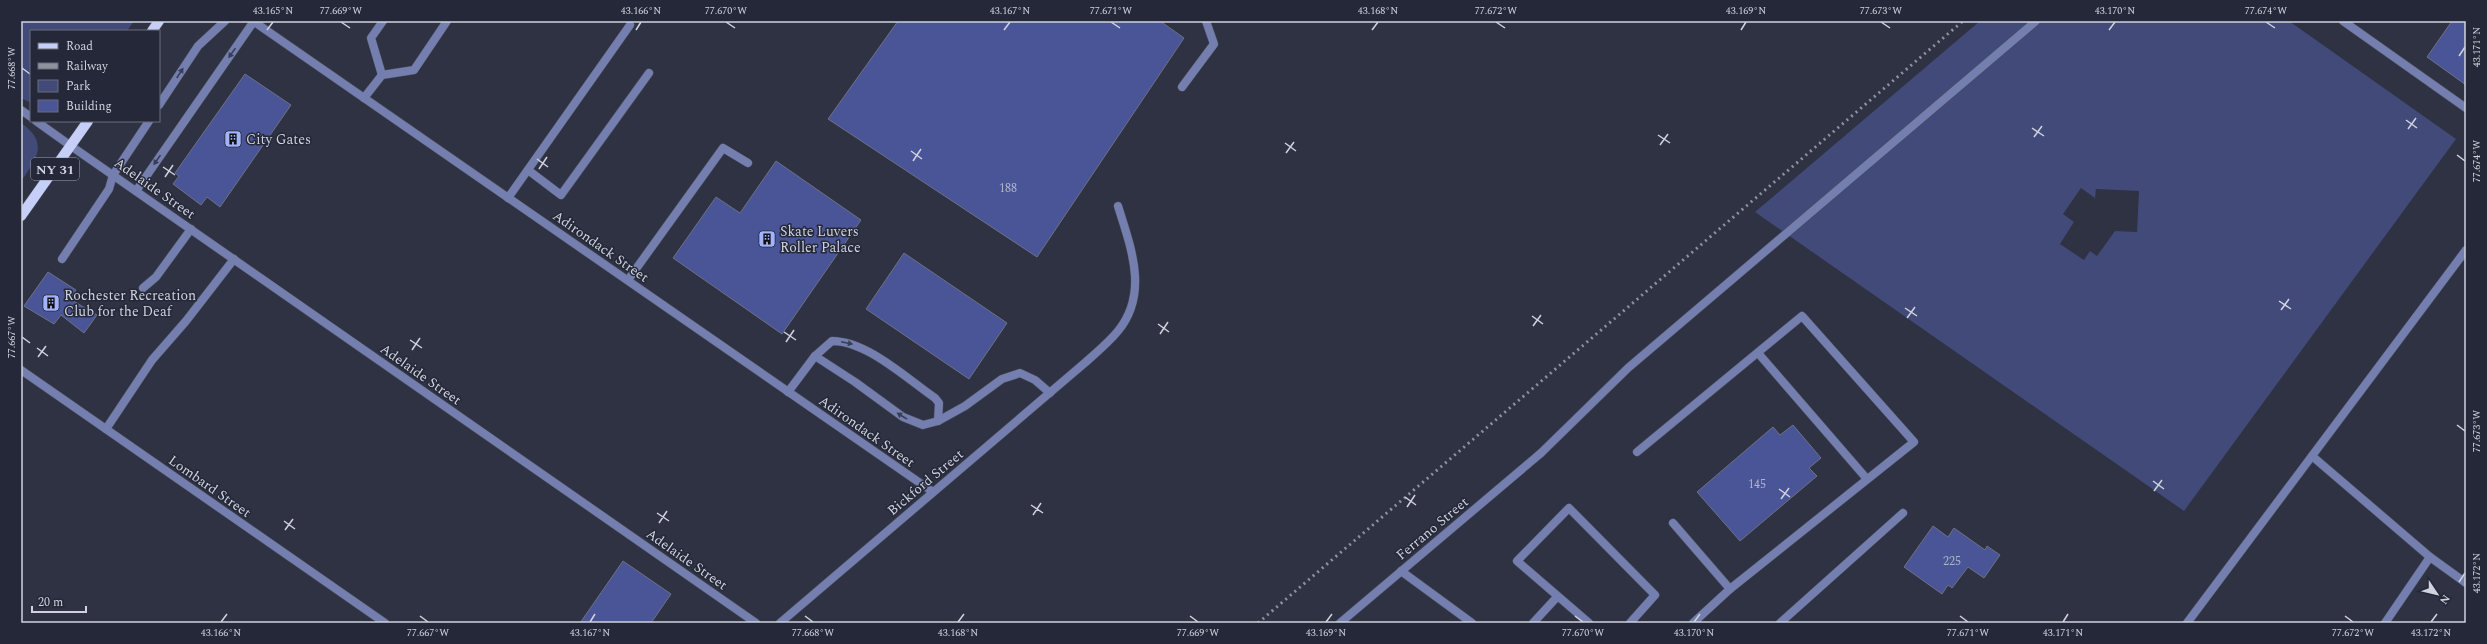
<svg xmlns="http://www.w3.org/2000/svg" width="2487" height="644" viewBox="0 0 2487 644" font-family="Spectral,serif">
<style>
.green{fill:#414a78;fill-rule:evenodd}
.building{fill:#4a5597;stroke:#6c7184}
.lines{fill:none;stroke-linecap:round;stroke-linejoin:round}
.lane-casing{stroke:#4b4f5e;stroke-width:9}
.street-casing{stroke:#4b4f5e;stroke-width:9}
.primary-casing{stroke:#4b4f5e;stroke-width:11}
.lane{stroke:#747faf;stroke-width:8}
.street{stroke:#747faf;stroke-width:8}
.primary{stroke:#c5cff7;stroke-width:10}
.rail{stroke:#8e929f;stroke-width:3;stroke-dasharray:2 4;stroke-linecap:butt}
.oneway{fill:#383e56}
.ticks{fill:none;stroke:#d0d3de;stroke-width:1.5}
.labels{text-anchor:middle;stroke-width:3;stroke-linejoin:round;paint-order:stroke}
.number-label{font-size:12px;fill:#aeb4cc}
.shield{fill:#242838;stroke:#9ca0ac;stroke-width:1}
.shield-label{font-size:13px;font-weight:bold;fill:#d0d3de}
.poi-label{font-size:14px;fill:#d0d3de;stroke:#242838;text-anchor:start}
.street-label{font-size:14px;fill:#d0d3de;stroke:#242838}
.neatline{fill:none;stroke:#d0d3de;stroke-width:1.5}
.ticks-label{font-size:10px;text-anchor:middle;fill:#d0d3de}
</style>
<rect width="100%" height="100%" fill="#2e3242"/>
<!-- green -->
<g class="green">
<polygon points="21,21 134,21 127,31 31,31 31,103 21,98"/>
<path d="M1980,21H2289L2456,139L2184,511L1755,212ZM2081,188L2095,198L2096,189L2139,191L2137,232L2115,231L2097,256L2090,251L2084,260L2060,244L2074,222L2063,214Z"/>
<path d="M21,123C49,142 37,159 21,181Z"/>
</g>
<!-- building -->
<g class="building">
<polygon points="898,21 1160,21 1184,38 1037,257 828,119"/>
<polygon points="2452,21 2466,21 2466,85 2427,57"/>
<polygon points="245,74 291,105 220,207 207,197 201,205 173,184 179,176 175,173"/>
<polygon points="776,161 861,220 782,334 673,258 716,197 740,213"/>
<polygon points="904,253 1007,323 969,379 866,309"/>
<polygon points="48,272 76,290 70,299 97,315 84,333 61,315 54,324 24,306"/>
<polygon points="1793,425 1821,458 1809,468 1817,476 1740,541 1697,492 1773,427 1780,435"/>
<polygon points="1933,526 1948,537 1954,528 1985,550 1987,546 2000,555 1984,578 1968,567 1952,588 1948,585 1942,594 1904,567"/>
<polygon points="623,561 671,594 651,623 580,623"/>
</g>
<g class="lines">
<defs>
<g id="lane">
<polyline points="2343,21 2466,108"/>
<polyline points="382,75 371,38 383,21"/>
<polyline points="1182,87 1214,44 1206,21"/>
<polyline points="364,98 382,75 414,70 447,21"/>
<polyline points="159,105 198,46 225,21"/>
<polyline points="21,110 31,117"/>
<polyline points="36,121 71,146"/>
<polyline points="528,170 561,195 649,73"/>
<polyline points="136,191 254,21"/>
<polyline points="508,198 630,25"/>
<polyline points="62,259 109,189 113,175 149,121"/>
<polyline points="628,280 723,148 748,163"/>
<polyline points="143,288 156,277 191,229"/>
<polyline points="1758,353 1867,479"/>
<polyline points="815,356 855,382 903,417 923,425 938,421 965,406 1002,379 1020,373 1035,380 1050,393"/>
<path d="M1087,361C1097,352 1109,342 1118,331C1149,293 1131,248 1118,206"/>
<path d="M788,392L815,356L832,341C867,341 906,378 935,398L939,403L938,421"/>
<polyline points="106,429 152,360 186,321 234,259"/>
<polyline points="1637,452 1802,316 1914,442 1730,589 1693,623"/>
<polyline points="1541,453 1628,368 2036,21"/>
<polyline points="2312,456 2430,557 2385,623"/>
<polyline points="1673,523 1730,589"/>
<polyline points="2430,557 2466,583"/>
<polyline points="1533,623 1557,597"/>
<polyline points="1589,623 1517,561 1569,508 1655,595 1630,623"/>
<polyline points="1780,623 1903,513"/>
<polyline points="2187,623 2466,250"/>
</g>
<g id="street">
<polyline points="253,21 933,492"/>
<polyline points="71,146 756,623"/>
<polyline points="21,370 385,623"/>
<polyline points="1401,571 1472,623"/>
<polyline points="780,623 1087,361"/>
<polyline points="1340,623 1541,453"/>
</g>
<g id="primary">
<polyline points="152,31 159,21"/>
<polyline points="21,216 88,121"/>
</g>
</defs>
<!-- lane casing -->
<use href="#lane" class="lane-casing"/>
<!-- street casing -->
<use href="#street" class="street-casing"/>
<!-- primary casing -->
<use href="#primary" class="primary-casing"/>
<!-- lane -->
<use href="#lane" class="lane"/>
<!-- street -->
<use href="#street" class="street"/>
<!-- primary -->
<use href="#primary" class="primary"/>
<!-- rail -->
<polyline class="rail" points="1258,623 1963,21"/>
</g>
<!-- one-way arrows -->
<defs><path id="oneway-solid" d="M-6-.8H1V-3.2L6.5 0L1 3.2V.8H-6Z"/></defs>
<g class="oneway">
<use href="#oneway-solid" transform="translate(232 53) rotate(125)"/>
<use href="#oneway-solid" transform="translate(180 73) rotate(-57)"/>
<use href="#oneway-solid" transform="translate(157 160) rotate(125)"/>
<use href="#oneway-solid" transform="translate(847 343) rotate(12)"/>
<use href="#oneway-solid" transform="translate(902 416) rotate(-148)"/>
</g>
<!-- ticks -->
<path class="ticks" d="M341,22L350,28M726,22L735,28M1111,22L1120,28M1496,22L1505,28M1881,22L1890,28M2266,22L2275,28M267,30L273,22M636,30L641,22M1004,30L1010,22M1372,30L1378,22M1741,30L1746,22M2109,30L2115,22M2459,56L2465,47M22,68L30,74M2406,120L2417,128M2032,128L2044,136M2408,129L2416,118M1658,135L1670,143M2034,137L2042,126M1285,143L1296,151M1660,145L1668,134M911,151L922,159M1286,153L1294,142M2457,155L2465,161M537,159L548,167M913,161L921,149M163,167L175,175M539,169L547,157M165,177L173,165M2279,301L2291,309M1905,308L1917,316M2281,310L2289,299M1532,316L1543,324M1907,318L1915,307M1158,324L1169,332M1533,326L1541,315M784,332L796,340M1160,334L1168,322M22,337L30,343M410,340L422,348M786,342L794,330M37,348L48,356M412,350L420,338M38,357L46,346M2457,425L2465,431M2153,481L2164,489M1779,489L1790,497M2154,491L2162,480M1405,497L1416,505M1781,499L1789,488M1031,505L1043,513M1407,507L1415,495M657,513L669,521M1033,515L1041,503M284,521L295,529M659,523L667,511M285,530L293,519M2459,582L2465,573M420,616L428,622M805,616L813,622M1190,616L1198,622M1575,616L1583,622M1960,616L1968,622M2345,616L2353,622M221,622L227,614M590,622L595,614M958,622L964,614M1326,622L1332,614M1694,622L1700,614M2063,622L2068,614M2431,622L2437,614"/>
<!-- icons -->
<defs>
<symbol id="building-square" viewBox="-11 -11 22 22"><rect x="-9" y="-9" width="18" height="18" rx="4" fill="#a2b2fd" stroke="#242838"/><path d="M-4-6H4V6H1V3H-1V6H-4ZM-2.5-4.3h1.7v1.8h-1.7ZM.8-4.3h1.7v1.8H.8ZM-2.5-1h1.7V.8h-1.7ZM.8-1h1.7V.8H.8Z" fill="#111"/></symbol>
</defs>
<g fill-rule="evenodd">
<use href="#building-square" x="223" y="129" width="20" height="20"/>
<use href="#building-square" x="757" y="229" width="20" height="20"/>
<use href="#building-square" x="41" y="293" width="20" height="20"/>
</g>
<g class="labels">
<!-- number labels -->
<g class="number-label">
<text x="1008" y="192">188</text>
<text x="1757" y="488">145</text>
<text x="1952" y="565">225</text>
</g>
<!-- shield labels -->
<rect class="shield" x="31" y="158" width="48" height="22" rx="3"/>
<g class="shield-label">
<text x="55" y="174">NY 31</text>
</g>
<!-- poi labels -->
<g class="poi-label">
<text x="246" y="144">City Gates</text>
<text x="780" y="236">Skate Luvers<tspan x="780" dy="16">Roller Palace</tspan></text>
<text x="64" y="300">Rochester Recreation<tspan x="64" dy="16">Club for the Deaf</tspan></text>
</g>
<!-- street labels -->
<g class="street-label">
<text transform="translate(155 188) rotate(35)" y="5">Adelaide Street</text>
<text transform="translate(601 246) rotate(35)" y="5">Adirondack Street</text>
<text transform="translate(421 374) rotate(35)" y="5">Adelaide Street</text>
<text transform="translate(867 431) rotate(35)" y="5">Adirondack Street</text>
<text transform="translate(925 482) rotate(-40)" y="5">Bickford Street</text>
<text transform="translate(210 486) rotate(35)" y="5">Lombard Street</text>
<text transform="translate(1432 528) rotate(-40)" y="5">Ferrano Street</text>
<text transform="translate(687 559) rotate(35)" y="5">Adelaide Street</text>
</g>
</g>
<!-- border -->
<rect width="2487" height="644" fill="none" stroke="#242838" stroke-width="44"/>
<!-- legend -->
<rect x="30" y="30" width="130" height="92" fill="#242838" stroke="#696c7a"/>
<rect x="38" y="43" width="20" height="6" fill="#c5cff7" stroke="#696c7a"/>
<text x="66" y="50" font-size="12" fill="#d0d3de">Road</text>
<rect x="38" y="63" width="20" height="6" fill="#8e929f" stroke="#696c7a"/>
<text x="66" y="70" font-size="12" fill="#d0d3de">Railway</text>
<rect x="38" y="80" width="20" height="12" fill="#414a78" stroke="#696c7a"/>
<text x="66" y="90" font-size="12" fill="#d0d3de">Park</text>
<rect x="38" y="100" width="20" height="12" fill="#4a5597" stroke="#696c7a"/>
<text x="66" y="110" font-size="12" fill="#d0d3de">Building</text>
<!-- north arrow -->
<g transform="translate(2437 594) rotate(125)" stroke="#242838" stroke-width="3" paint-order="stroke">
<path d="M0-3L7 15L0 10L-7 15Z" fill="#d0d3de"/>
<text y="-6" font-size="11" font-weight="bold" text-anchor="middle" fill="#d0d3de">N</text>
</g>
<!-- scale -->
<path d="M32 606v6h54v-6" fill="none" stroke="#d0d3de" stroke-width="2"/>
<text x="38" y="606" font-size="12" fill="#d0d3de" stroke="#242838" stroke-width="3" paint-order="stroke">20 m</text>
<rect x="22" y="22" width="2443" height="600" class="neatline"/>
<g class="ticks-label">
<text x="273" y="14">43.165°N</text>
<text x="341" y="14">77.669°W</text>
<text x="641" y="14">43.166°N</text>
<text x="726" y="14">77.670°W</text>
<text x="1010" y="14">43.167°N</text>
<text x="1111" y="14">77.671°W</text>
<text x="1378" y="14">43.168°N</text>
<text x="1496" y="14">77.672°W</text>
<text x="1746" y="14">43.169°N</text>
<text x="1881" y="14">77.673°W</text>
<text x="2115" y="14">43.170°N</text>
<text x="2266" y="14">77.674°W</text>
<text transform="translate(2476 47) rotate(-90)" y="4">43.171°N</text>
<text transform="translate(11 68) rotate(-90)" y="4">77.668°W</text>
<text transform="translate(2476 161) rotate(-90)" y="4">77.674°W</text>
<text transform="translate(11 337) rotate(-90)" y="4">77.667°W</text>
<text transform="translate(2476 431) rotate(-90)" y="4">77.673°W</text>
<text transform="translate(2476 573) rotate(-90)" y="4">43.172°N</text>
<text x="221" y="636">43.166°N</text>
<text x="428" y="636">77.667°W</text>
<text x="590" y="636">43.167°N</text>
<text x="813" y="636">77.668°W</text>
<text x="958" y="636">43.168°N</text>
<text x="1198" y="636">77.669°W</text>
<text x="1326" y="636">43.169°N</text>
<text x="1583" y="636">77.670°W</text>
<text x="1694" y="636">43.170°N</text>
<text x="1968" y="636">77.671°W</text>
<text x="2063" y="636">43.171°N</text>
<text x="2353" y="636">77.672°W</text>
<text x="2431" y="636">43.172°N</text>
</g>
</svg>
